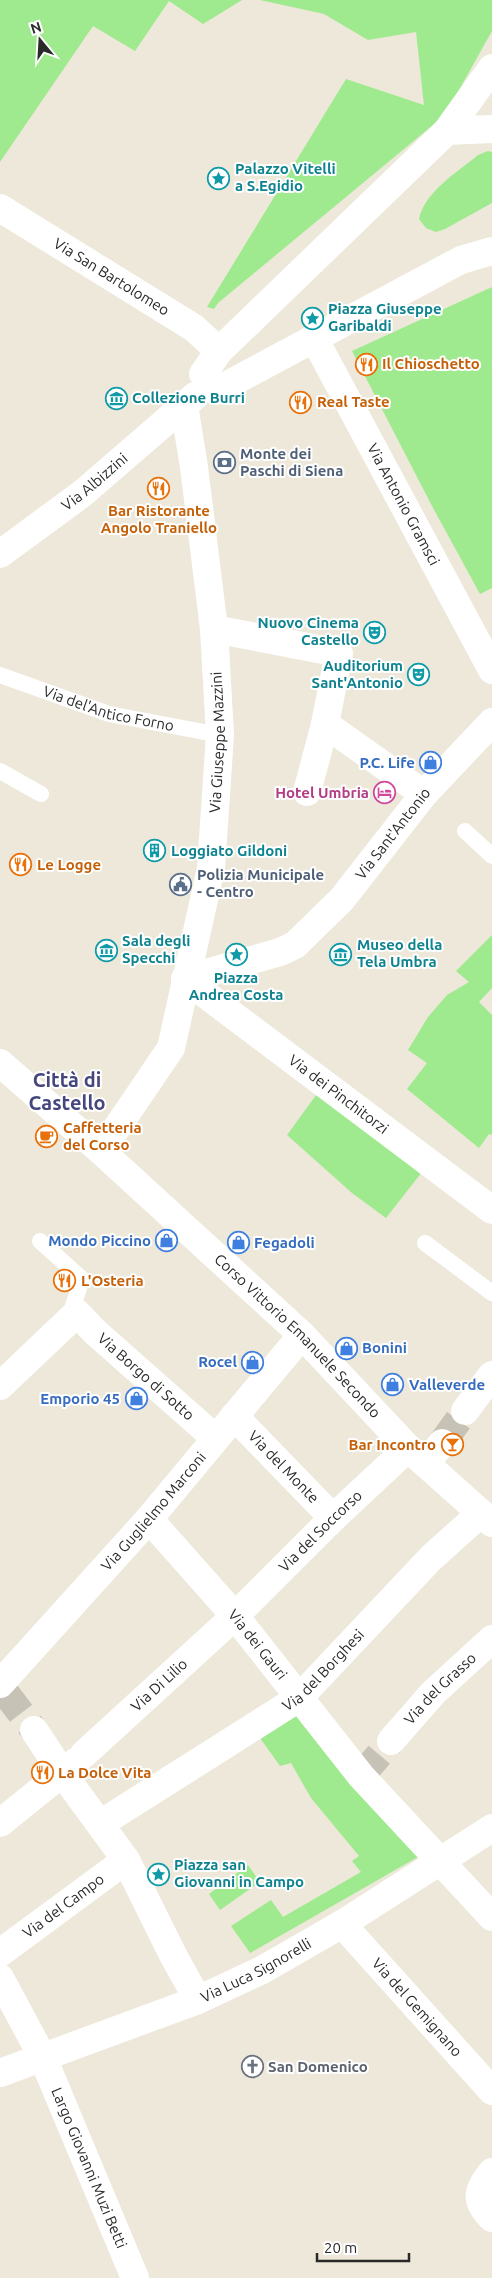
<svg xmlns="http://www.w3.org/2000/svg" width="492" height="2278" viewBox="0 0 492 2278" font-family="Ubuntu,sans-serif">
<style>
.green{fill:#9fea8f}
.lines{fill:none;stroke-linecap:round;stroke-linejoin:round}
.street-tunnel{stroke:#c6c2b6;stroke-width:28;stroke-dasharray:28 14;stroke-linecap:butt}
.lane{stroke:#fff;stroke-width:16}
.street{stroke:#fff;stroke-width:28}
.labels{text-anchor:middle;stroke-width:4;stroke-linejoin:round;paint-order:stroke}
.culture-label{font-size:15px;font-weight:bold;fill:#0d838f;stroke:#fff;text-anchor:start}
.street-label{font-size:15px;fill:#292929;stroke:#fff}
.food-label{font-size:15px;font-weight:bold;fill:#c56008;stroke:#fff;text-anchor:start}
.service-label{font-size:15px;font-weight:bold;fill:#4e5e75;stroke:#fff;text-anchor:start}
.shop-label{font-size:15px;font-weight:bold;fill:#366cbe;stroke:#fff;text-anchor:end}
.hotel-label{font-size:15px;font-weight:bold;fill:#b23c85;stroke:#fff;text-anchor:end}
.worship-label{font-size:15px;font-weight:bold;fill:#5b616d;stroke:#fff;text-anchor:start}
.district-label{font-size:20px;font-weight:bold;fill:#45467e;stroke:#fff}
</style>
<rect width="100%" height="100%" fill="#ede8d9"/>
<!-- green -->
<g class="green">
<polygon points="0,0 242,0 203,24 169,1 135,51 93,26 0,162"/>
<polygon points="260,0 492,0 492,31 445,115 218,303 214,309 207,307 346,79 424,105 416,32 368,40 324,14"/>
<path d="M488,151L492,152V203L445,229L436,232L426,228L419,219C425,191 458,172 478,155Z"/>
<polygon points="492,287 492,588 480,594 432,506 352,351"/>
<polygon points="492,935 492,988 479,1002 492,1015 492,1135 489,1134 479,1148 407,1089 427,1063 408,1050 428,1017 447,995 469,982 456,971"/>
<polygon points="322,1087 426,1167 386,1218 352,1193 287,1135"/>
<polygon points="295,1713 418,1857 250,1953 231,1926 271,1900 283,1917 361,1872 352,1861 359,1856 311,1798 291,1763 280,1766 260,1738"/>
<polygon points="248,1865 260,1882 220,1910 209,1894"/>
</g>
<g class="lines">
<!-- street-tunnel -->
<g class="street-tunnel">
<polyline points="442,1443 465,1411"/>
<polyline points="4,1691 34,1730"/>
<polyline points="361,1776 391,1741"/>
</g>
<!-- lane -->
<g class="lane">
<path id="s1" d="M0,675L109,714L220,735"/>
<polyline points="0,771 41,794"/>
<polyline points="465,831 492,856"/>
<polyline points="40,1241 82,1279 73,1306 77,1313"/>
<polyline points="425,1243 492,1293"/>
</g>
<!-- street -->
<g class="street">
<polyline points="492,68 447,131 219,351 203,374 216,391 461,260 492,251"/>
<polyline points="447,131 492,129"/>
<path id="s2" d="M0,208L194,328L219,351"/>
<path id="s3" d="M314,338L492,670"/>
<path id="s4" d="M0,554L83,493L195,396"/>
<polyline points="214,629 339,653 325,724 307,792"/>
<polyline points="325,724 424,794"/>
<path id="s5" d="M185,979L280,952L295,945L342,899L424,794L492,722"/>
<path id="s6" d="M185,979L492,1210"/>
<path id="s7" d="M0,1063L101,1151L302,1335L408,1448L492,1523"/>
<path id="s8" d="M101,1151L171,1048L211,868L220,735L214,629L194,467L184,405"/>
<path id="s9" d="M0,1386L77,1313L94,1331L215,1438"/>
<polyline points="465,1411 492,1375"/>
<path id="s10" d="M234,1416L333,1518"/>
<polyline points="426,1464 442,1443"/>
<path id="s11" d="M149,1519L235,1616L361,1776L492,1917"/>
<path id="s12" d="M0,1684L149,1519L302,1335"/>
<polyline points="34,1730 63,1774 126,1860 173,1955 198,2000"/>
<path id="s13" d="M391,1741L433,1693L492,1639"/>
<path id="s14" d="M84,1754L235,1616L333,1518L408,1448"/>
<polyline points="0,1823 77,1761"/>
<path id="s15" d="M100,1824L299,1698L431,1558L481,1513"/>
<path id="s16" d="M342,1924L492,2091"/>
<path id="s17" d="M0,1953L126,1860"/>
<path id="s18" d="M0,1978L43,2058L135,2278"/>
<path id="s19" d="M0,2073L198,2000L262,1970L342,1924L492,1828"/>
<path d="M492,2172C477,2190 474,2201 492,2218"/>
</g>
</g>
<!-- icons -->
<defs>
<symbol id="sight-ring" viewBox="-11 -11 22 22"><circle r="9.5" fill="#fff" stroke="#0f9aa8" stroke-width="1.5"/><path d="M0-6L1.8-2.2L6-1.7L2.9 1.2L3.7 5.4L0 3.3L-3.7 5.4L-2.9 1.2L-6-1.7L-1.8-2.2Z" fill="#0f9aa8"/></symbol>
<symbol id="restaurant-ring" viewBox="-11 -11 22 22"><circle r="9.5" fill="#fff" stroke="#e8710a" stroke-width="1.5"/><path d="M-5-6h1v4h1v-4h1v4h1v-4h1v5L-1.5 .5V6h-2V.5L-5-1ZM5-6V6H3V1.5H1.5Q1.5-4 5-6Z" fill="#e8710a"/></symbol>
<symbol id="museum-ring" viewBox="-11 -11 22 22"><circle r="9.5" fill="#fff" stroke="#0f9aa8" stroke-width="1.5"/><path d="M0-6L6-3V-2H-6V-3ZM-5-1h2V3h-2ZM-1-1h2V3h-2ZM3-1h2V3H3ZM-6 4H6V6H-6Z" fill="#0f9aa8"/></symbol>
<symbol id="bank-ring" viewBox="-11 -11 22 22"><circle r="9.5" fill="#fff" stroke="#5c6f8a" stroke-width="1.5"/><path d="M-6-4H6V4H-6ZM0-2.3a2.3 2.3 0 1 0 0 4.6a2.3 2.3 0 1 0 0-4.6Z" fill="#5c6f8a"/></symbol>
<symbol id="theatre-ring" viewBox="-11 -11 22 22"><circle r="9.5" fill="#fff" stroke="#0f9aa8" stroke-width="1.5"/><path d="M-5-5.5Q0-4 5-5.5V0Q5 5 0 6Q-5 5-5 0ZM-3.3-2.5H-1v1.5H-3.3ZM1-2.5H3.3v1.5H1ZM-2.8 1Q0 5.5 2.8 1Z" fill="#0f9aa8"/></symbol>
<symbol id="shop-ring" viewBox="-11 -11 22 22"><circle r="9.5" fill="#fff" stroke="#3f7fe0" stroke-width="1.5"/><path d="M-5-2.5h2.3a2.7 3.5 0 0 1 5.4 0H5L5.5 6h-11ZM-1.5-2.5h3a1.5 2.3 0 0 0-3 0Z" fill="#3f7fe0"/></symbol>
<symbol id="hotel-ring" viewBox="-11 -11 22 22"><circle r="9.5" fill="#fff" stroke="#d1479c" stroke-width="1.5"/><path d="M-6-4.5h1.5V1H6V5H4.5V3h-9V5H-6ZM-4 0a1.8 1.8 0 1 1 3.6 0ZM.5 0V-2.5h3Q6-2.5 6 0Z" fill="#d1479c"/></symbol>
<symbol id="building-ring" viewBox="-11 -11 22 22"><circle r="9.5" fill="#fff" stroke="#0f9aa8" stroke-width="1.5"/><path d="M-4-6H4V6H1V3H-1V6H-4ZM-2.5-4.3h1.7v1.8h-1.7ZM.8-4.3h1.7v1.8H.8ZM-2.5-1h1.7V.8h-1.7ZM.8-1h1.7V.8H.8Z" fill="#0f9aa8"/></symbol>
<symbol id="civic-ring" viewBox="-11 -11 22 22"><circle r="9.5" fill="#fff" stroke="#5c6f8a" stroke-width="1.5"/><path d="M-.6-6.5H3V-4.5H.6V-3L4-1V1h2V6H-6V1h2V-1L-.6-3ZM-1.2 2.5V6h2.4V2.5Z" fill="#5c6f8a"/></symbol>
<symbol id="cafe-ring" viewBox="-11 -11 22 22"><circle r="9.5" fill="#fff" stroke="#e8710a" stroke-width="1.5"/><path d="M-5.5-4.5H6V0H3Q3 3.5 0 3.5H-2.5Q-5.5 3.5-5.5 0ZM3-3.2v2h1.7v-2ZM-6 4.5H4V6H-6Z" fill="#e8710a"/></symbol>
<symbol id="bar-ring" viewBox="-11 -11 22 22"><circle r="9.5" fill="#fff" stroke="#e8710a" stroke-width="1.5"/><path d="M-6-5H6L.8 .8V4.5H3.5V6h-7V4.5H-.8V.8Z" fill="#e8710a"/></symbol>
<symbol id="church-ring" viewBox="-11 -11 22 22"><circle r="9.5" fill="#fff" stroke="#6b7280" stroke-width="1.5"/><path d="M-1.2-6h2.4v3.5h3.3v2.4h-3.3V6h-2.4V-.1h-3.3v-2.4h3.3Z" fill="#6b7280"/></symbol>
</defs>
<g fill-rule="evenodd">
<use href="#sight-ring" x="206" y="166" width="25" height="25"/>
<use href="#sight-ring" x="300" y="306" width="25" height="25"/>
<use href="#restaurant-ring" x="354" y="352" width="25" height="25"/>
<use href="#museum-ring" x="104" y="386" width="25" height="25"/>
<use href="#restaurant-ring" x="288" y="390" width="25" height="25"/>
<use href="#bank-ring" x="212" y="450" width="25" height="25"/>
<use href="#restaurant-ring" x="146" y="476" width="25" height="25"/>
<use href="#theatre-ring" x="362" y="620" width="25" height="25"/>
<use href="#theatre-ring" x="406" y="662" width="25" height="25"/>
<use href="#shop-ring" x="418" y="750" width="25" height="25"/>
<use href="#hotel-ring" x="372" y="780" width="25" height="25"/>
<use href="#building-ring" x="142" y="838" width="25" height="25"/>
<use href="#restaurant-ring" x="8" y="852" width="25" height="25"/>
<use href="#civic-ring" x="168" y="872" width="25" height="25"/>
<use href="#museum-ring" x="94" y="938" width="25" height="25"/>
<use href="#museum-ring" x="328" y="942" width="25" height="25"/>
<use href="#sight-ring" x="224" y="942" width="25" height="25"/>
<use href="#cafe-ring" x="34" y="1124" width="25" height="25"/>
<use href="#shop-ring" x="154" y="1228" width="25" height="25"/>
<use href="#shop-ring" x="226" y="1230" width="25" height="25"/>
<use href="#restaurant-ring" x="52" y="1268" width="25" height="25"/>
<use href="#shop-ring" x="334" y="1336" width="25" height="25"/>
<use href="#shop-ring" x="240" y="1350" width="25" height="25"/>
<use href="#shop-ring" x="380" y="1372" width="25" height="25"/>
<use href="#shop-ring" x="124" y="1386" width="25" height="25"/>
<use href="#bar-ring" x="440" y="1432" width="25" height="25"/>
<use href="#restaurant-ring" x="30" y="1760" width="25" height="25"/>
<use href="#sight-ring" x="146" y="1862" width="25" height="25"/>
<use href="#church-ring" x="240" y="2054" width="25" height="25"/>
</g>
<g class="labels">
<!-- culture labels -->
<g class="culture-label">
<text x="235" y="174">Palazzo Vitelli<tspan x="235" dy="17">a S.Egidio</tspan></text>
<text x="328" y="314">Piazza Giuseppe<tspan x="328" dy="17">Garibaldi</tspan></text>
<text x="132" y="403">Collezione Burri</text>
<text x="359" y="628" text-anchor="end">Nuovo Cinema<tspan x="359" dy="17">Castello</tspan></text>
<text x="403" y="671" text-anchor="end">Auditorium<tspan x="403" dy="17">Sant'Antonio</tspan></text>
<text x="171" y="856">Loggiato Gildoni</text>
<text x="122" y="946">Sala degli<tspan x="122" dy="17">Specchi</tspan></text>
<text x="357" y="950">Museo della<tspan x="357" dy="17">Tela Umbra</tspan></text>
<text x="236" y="983" text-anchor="middle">Piazza<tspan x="236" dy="17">Andrea Costa</tspan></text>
<text x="174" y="1870">Piazza san<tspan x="174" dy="17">Giovanni in Campo</tspan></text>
</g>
<!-- street labels -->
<g class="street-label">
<text dy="5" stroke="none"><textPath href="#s2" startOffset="131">Via San Bartolomeo</textPath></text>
<text dy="5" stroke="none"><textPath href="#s4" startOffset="119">Via Albizzini</textPath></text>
<text dy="5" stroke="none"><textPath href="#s3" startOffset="189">Via Antonio Gramsci</textPath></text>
<text dy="5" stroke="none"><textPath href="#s1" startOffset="114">Via del'Antico Forno</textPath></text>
<text dy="5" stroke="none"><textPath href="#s8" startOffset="435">Via Giuseppe Mazzini</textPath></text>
<text dy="5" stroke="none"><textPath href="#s5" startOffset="264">Via Sant'Antonio</textPath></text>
<text dy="5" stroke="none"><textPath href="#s6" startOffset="192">Via dei Pinchitorzi</textPath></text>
<text dy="5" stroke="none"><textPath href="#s7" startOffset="404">Corso Vittorio Emanuele Secondo</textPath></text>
<text dy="5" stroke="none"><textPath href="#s9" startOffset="200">Via Borgo di Sotto</textPath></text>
<text dy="5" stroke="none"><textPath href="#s10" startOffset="71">Via del Monte</textPath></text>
<text dy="5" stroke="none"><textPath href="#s12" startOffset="231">Via Guglielmo Marconi</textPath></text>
<text dy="5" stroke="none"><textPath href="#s14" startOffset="325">Via del Soccorso</textPath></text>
<text dy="5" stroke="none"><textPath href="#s11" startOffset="166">Via dei Gauri</textPath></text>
<text dy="5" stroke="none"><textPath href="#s15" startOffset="272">Via del Borghesi</textPath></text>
<text dy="5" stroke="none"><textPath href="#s14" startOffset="102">Via Di Lilio</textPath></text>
<text dy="5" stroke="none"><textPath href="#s13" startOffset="72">Via del Grasso</textPath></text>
<text dy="5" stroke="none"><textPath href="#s17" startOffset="79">Via del Campo</textPath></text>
<text dy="5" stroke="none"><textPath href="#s19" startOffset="276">Via Luca Signorelli</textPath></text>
<text dy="5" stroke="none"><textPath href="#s16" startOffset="112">Via del Gemignano</textPath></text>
<text dy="5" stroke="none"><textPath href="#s18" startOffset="210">Largo Giovanni Muzi Betti</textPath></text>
</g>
<!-- food labels -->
<g class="food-label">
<text x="382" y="369">Il Chioschetto</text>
<text x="317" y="407">Real Taste</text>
<text x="159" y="516" text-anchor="middle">Bar Ristorante<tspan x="159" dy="17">Angolo Traniello</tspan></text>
<text x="37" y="870">Le Logge</text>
<text x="63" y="1133">Caffetteria<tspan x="63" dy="17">del Corso</tspan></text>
<text x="81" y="1286">L'Osteria</text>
<text x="436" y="1450" text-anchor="end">Bar Incontro</text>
<text x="58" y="1778">La Dolce Vita</text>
</g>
<!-- service labels -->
<g class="service-label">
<text x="240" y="459">Monte dei<tspan x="240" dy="17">Paschi di Siena</tspan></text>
<text x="197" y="880">Polizia Municipale<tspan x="197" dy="17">- Centro</tspan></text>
</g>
<!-- shop labels -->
<g class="shop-label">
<text x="415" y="768">P.C. Life</text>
<text x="151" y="1246">Mondo Piccino</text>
<text x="254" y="1248" text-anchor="start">Fegadoli</text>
<text x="362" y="1353" text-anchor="start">Bonini</text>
<text x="237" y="1367">Rocel</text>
<text x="409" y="1390" text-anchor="start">Valleverde</text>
<text x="120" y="1404">Emporio 45</text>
</g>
<!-- hotel labels -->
<g class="hotel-label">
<text x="369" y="798">Hotel Umbria</text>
</g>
<!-- worship labels -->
<g class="worship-label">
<text x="268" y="2072">San Domenico</text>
</g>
<!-- district labels -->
<g class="district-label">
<text x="67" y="1087">Città di<tspan x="67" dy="23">Castello</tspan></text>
</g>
</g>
<!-- north arrow -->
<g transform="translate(40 40) rotate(342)" stroke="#ffffff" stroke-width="4" paint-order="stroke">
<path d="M0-4L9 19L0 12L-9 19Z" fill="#292929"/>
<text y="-8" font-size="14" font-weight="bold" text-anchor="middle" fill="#292929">N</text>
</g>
<!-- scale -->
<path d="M317 2253v8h92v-8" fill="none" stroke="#292929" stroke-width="2.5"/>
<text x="324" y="2253" font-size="15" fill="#292929" stroke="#ffffff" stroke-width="4" paint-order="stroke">20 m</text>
</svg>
